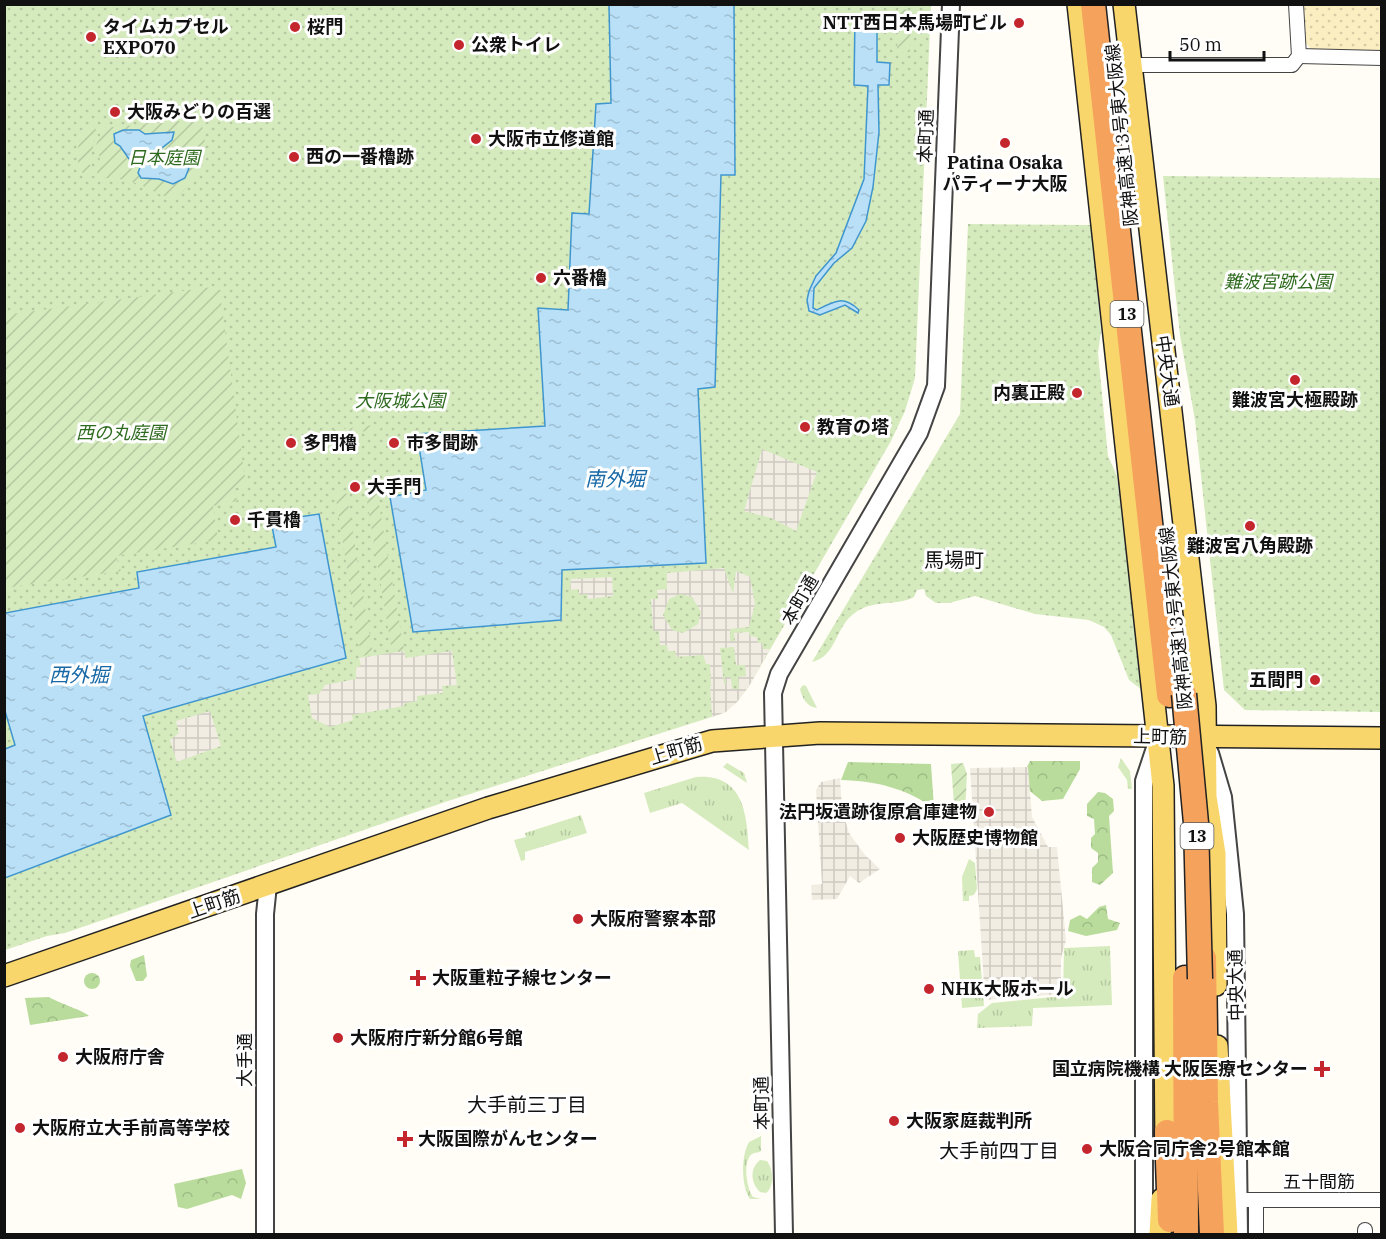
<svg xmlns="http://www.w3.org/2000/svg" width="1386" height="1239" viewBox="0 0 1386 1239" font-family="'IBM Plex Serif','Noto Sans JP',serif">
<style>
.grass{fill:url(#grass-tufts)}
.forest{fill:url(#forest-crowns)}
.sand{fill:url(#sand-dots)}
.park{fill:url(#park-dots)}
.garden{fill:url(#garden-furrows)}
.plaza{fill:url(#plaza-grid);fill-rule:evenodd}
.water{fill:url(#water-ripples);stroke:#3f96cf;stroke-width:1.5}
.lines{fill:none;stroke-linecap:round;stroke-linejoin:round}
.minor-casing{stroke:#444;stroke-width:16}
.tertiary-casing{stroke:#444;stroke-width:20}
.primary-casing{stroke:#222;stroke-width:24}
.motorway-casing{stroke:#222;stroke-width:27}
.minor{stroke:#fff;stroke-width:14}
.tertiary{stroke:#fff;stroke-width:16}
.primary{stroke:#f9d66b;stroke-width:21}
.motorway{stroke:#f5a25d;stroke-width:24}
.motorway-bridge-casing{stroke:#222;stroke-width:27;stroke-linecap:butt}
.motorway-bridge{stroke:#f5a25d;stroke-width:24}
.poi-dot{fill:#c4262e;stroke:#fff;stroke-width:2}
.labels{text-anchor:middle;stroke-width:6;stroke-linejoin:round;paint-order:stroke}
.shield{fill:#fff;stroke:#585858;stroke-width:1.5}
.shield-label{font-size:16px;font-weight:bold;fill:#111}
.poi-label{font-size:18px;font-weight:bold;fill:#111;stroke:#fff;text-anchor:start}
.street-label{font-size:18px;fill:#111;stroke:#fff}
.park-label{font-size:18px;font-style:italic;fill:#2f6b1f;stroke:#fff}
.water-label{font-size:20px;font-style:italic;fill:#1768a6;stroke:#fff}
.neighbourhood-label{font-size:20px;fill:#111;stroke:#fff}
</style>
<defs>
<pattern id="grass-tufts" width="24" height="20" patternUnits="userSpaceOnUse" patternTransform="scale(1.5)"><rect width="24" height="20" fill="#d5ebbd"/><path d="M3 7l-1-3M5 7V3M7 7l1-3M15 17l-1-3M17 17v-4M19 17l1-3" fill="none" stroke="#b6c8a1"/></pattern>
<pattern id="forest-crowns" width="20" height="18" patternUnits="userSpaceOnUse" patternTransform="scale(1.5)"><rect width="20" height="18" fill="#b9dc9c"/><path d="M2 6a3 3 0 1 1 6 0M12 15a3 3 0 1 1 6 0" fill="none" stroke="#9ebc85"/></pattern>
<pattern id="sand-dots" width="8" height="8" patternUnits="userSpaceOnUse" patternTransform="scale(1.5)"><rect width="8" height="8" fill="#fbeec1"/><path d="M2 2h.1M6 6h.1" fill="none" stroke="#d6cba5" stroke-width="1.8" stroke-linecap="round"/></pattern>
<pattern id="park-dots" width="8" height="8" patternUnits="userSpaceOnUse" patternTransform="scale(1.5)"><rect width="8" height="8" fill="#d5ebbd"/><path d="M2 2h.1M6 6h.1" fill="none" stroke="#b6c8a1" stroke-width="1.8" stroke-linecap="round"/></pattern>
<pattern id="garden-furrows" width="10" height="10" patternUnits="userSpaceOnUse" patternTransform="scale(1.5)"><rect width="10" height="10" fill="#d5ebbd"/><path d="M-1 1l2-2M0 10L10 0M9 11l2-2" fill="none" stroke="#b6c8a1"/></pattern>
<pattern id="plaza-grid" width="8" height="8" patternUnits="userSpaceOnUse" patternTransform="scale(1.5)"><rect width="8" height="8" fill="#f1ede2"/><path d="M0 4h8M4 0v8" fill="none" stroke="#cecac1"/></pattern>
<pattern id="water-ripples" width="26" height="14" patternUnits="userSpaceOnUse" patternTransform="scale(1.5)"><rect width="26" height="14" fill="#b9e0f7"/><path d="M2 4q2-2 4 0t4 0M15 11q2-2 4 0t4 0" fill="none" stroke="#9ebfd3"/></pattern>
</defs>
<rect width="100%" height="100%" fill="#fffdf5"/>
<!-- grass -->
<g class="grass">
<path d="M803,685L806,686L817,708C807,707 802,698 800,689Z"/>
<polygon points="1121,758 1130,771 1132,789 1128,789 1127,780 1118,767"/>
<polygon points="727,763 744,773 747,783 723,767"/>
<path d="M696,777C744,773 747,815 749,850L682,803L650,813L644,793Z"/>
<polygon points="581,815 587,833 525,852 525,860 521,861 514,840 526,837 525,833"/>
<polygon points="969,859 975,863 977,889 974,895 969,896 969,901 963,901 962,877"/>
<polygon points="1110,946 1112,1005 1033,1008 1032,1026 977,1028 978,1014 992,1003 1063,996 1064,948"/>
<polygon points="974,950 975,957 980,957 984,1006 962,1008 958,951"/>
<path d="M761,1136V1151C759,1153 755,1152 752,1154C742,1161 747,1189 753,1197L761,1199H750C741,1186 741,1155 749,1142Z"/>
<path d="M760,1160L767,1161C773,1169 775,1186 766,1193L760,1192C751,1183 749,1169 760,1160Z"/>
</g>
<!-- forest -->
<g class="forest">
<polygon points="1030,761 1080,761 1080,769 1063,799 1042,801 1026,788 1026,769"/>
<path d="M848,762L931,764L934,808C904,788 877,781 841,780Z"/>
<polygon points="1098,792 1105,793 1113,799 1114,811 1109,816 1113,873 1100,885 1092,882 1092,868 1098,862 1098,853 1091,848 1091,838 1095,834 1094,819 1087,816 1087,804"/>
<polygon points="1106,905 1108,919 1120,923 1117,930 1086,936 1068,931 1070,920 1080,915 1087,919 1099,907"/>
<polygon points="144,955 147,976 143,981 136,981 130,966 131,960"/>
<circle cx="92" cy="981" r="8"/>
<path d="M49,997C58,1003 85,1011 89,1016L30,1025L25,998Z"/>
<polygon points="242,1169 246,1183 241,1199 232,1195 187,1209 178,1207 174,1184"/>
</g>
<!-- sand -->
<polygon class="sand" points="1304,5 1381,5 1381,53 1313,52 1306,43"/>
<!-- park -->
<g class="park">
<polygon points="4,5 931,5 915,378 905,411 891,441 749,686 737,702 721,714 448,801 65,933 47,936 5,950"/>
<polygon points="1163,176 1381,178 1381,712 1245,710 1224,690 1195,420 1180,335"/>
<path d="M968,224L1091,225L1101,331L1098,353L1108,456L1117,476L1142,690L1129,680L1111,635L1104,627L1089,620L1035,614L975,596L949,603H936L926,596L924,589L917,590L914,597C895,607 870,598 851,616C836,629 835,657 812,662L960,414Z"/>
</g>
<!-- garden -->
<g class="garden">
<polygon points="898,9 911,10 910,52 897,52"/>
<path d="M192,120L200,122C206,132 207,156 201,167C171,214 172,196 130,181C120,178 109,179 98,177L96,163L100,162L99,152L94,150L103,128Z"/>
<path d="M94,126L96,130L92,153L88,155L92,174L88,178C73,168 76,143 85,130Z"/>
<polygon points="219,286 246,486 235,488 237,501 213,506 218,540 116,556 121,571 5,588 5,315"/>
<polygon points="381,424 382,429 305,439 304,434"/>
<polygon points="376,487 404,650 392,652 365,489"/>
<polygon points="346,491 373,654 361,656 335,493"/>
<polygon points="963,763 967,774 965,812 963,816 955,818 951,764"/>
</g>
<!-- plaza -->
<g class="plaza">
<polygon points="762,449 817,472 796,531 771,518 744,511"/>
<path d="M724,568L733,594L736,571L750,577L755,604L749,627L730,629V641H735L734,633L749,632L750,636L757,637L758,643H762L763,649H770L749,686L737,702L726,712L712,717L710,686L714,685H711L710,664H706L703,655L676,657L675,651H668L667,645H660L659,631H653L651,599H658L657,590L667,589V573ZM680,594L692,597L701,612L698,624L683,633L672,630L663,615L669,599ZM734,647L736,665H745L746,676L738,677L739,689H732L731,677H725L726,684H724L720,648Z"/>
<polygon points="612,577 613,596 588,599 587,594 579,595 579,589 570,590 571,579"/>
<polygon points="404,651 406,658 452,651 457,685 442,686 443,693 417,696 417,701 405,703 404,706 352,715 353,720 330,727 312,718 308,695 319,694 325,685 356,679 356,668 361,665 359,658"/>
<polygon points="210,711 221,746 177,762 170,740 179,733 176,721"/>
<polygon points="1028,767 1032,817 1048,847 1057,847 1066,940 1061,958 1061,994 985,1000 970,768"/>
<polygon points="840,778 842,809 849,833 865,855 880,869 859,883 850,876 837,899 812,900 811,885 822,884 816,790 821,782"/>
</g>
<!-- water -->
<g class="water">
<polygon points="609,5 734,5 735,175 721,175 715,387 698,389 706,563 562,570 561,620 413,632 390,497 426,490 417,434 545,426 538,308 568,310 572,213 589,214 596,104 611,103"/>
<path d="M855,18L877,19V62L890,63L889,85H878L879,132L873,187L866,221L852,248L834,263L814,288L813,308L817,310C834,301 843,295 859,310L858,313L845,305L820,315L809,311L807,300L809,291L816,276L836,253L864,179L868,86L854,85Z"/>
<polygon points="123,130 139,130 145,134 174,132 172,140 162,148 161,155 167,163 186,160 189,168 185,178 173,184 159,179 141,178 138,173 142,162 136,157 129,159 120,146 115,143 114,134"/>
<polygon points="319,514 346,658 143,716 171,815 5,878 5,749 15,745 5,711 5,613 139,588 137,572 276,547 271,521"/>
</g>
<g class="lines">
<defs>
<g id="minor">
<polyline points="1299,56 1382,58"/>
<polyline points="1131,65 1292,65 1299,56 1296,4"/>
<polyline points="1247,1200 1256,1200 1256,1234"/>
<polyline points="1256,1200 1382,1200"/>
<polyline points="1365,1234 1365,1230"/>
</g>
<g id="tertiary">
<polyline points="1210,753 1223,797 1235,914 1239,1234"/>
<polyline points="265,1234 265,914 268,885"/>
<polyline points="784,1234 773,693 779,674 919,433 936,386 951,4"/>
<polyline points="1144,1234 1144,781 1157,742"/>
</g>
<g id="primary">
<polyline points="1078,4 1163,786 1166,1147"/>
<polyline points="1124,4 1205,706 1206,797 1215,854 1216,985"/>
<polyline points="4,976 488,808 712,741 820,733 1382,738"/>
<polyline points="1217,1046 1227,1234"/>
<polyline points="1160,1234 1162,1199"/>
</g>
<g id="motorway">
<polyline points="1093,4 1169,695"/>
<polyline points="1204,958 1206,1102 1212,1234"/>
<polyline points="1185,978 1186,1234"/>
<polyline points="1167,1132 1170,1220"/>
</g>
</defs>
<!-- minor casing -->
<use href="#minor" class="minor-casing"/>
<!-- tertiary casing -->
<use href="#tertiary" class="tertiary-casing"/>
<!-- primary casing -->
<use href="#primary" class="primary-casing"/>
<!-- motorway casing -->
<use href="#motorway" class="motorway-casing"/>
<!-- minor -->
<use href="#minor" class="minor"/>
<!-- tertiary -->
<use href="#tertiary" class="tertiary"/>
<!-- primary -->
<use href="#primary" class="primary"/>
<!-- motorway -->
<use href="#motorway" class="motorway"/>
<defs>
<polyline id="motorway-bridge" points="1184,694 1196,823 1200,979"/>
</defs>
<!-- motorway-bridge casing -->
<use href="#motorway-bridge" class="motorway-bridge-casing"/>
<!-- motorway-bridge -->
<use href="#motorway-bridge" class="motorway-bridge"/>
</g>
<!-- markers -->
<g class="poi-dot">
<circle cx="1019" cy="23" r="6"/>
<circle cx="295" cy="27" r="6"/>
<circle cx="91" cy="37" r="6"/>
<circle cx="459" cy="45" r="6"/>
<circle cx="115" cy="112" r="6"/>
<circle cx="476" cy="139" r="6"/>
<circle cx="1005" cy="143" r="6"/>
<circle cx="294" cy="157" r="6"/>
<circle cx="541" cy="278" r="6"/>
<circle cx="1295" cy="380" r="6"/>
<circle cx="1077" cy="393" r="6"/>
<circle cx="805" cy="427" r="6"/>
<circle cx="291" cy="443" r="6"/>
<circle cx="394" cy="443" r="6"/>
<circle cx="355" cy="487" r="6"/>
<circle cx="235" cy="520" r="6"/>
<circle cx="1250" cy="526" r="6"/>
<circle cx="1315" cy="680" r="6"/>
<circle cx="989" cy="812" r="6"/>
<circle cx="900" cy="838" r="6"/>
<circle cx="578" cy="919" r="6"/>
<path d="M415 969h6v6h6v6h-6v6h-6v-6h-6v-6h6z"/>
<circle cx="929" cy="989" r="6"/>
<circle cx="338" cy="1038" r="6"/>
<circle cx="63" cy="1057" r="6"/>
<path d="M1319 1060h6v6h6v6h-6v6h-6v-6h-6v-6h6z"/>
<circle cx="894" cy="1121" r="6"/>
<circle cx="20" cy="1128" r="6"/>
<path d="M402 1130h6v6h6v6h-6v6h-6v-6h-6v-6h6z"/>
<circle cx="1087" cy="1149" r="6"/>
</g>
<g class="labels">
<!-- shield labels -->
<g class="shield">
<rect x="1110.5" y="301" width="33" height="26" rx="4.5"/>
<rect x="1180.5" y="823" width="33" height="26" rx="4.5"/>
</g>
<g class="shield-label">
<text x="1127" y="320">13</text>
<text x="1197" y="842">13</text>
</g>
<!-- poi labels -->
<g class="poi-label">
<text x="1007" y="29" text-anchor="end">NTT西日本馬場町ビル</text>
<text x="103" y="33">タイムカプセル<tspan x="103" dy="21">EXPO70</tspan></text>
<text x="307" y="33">桜門</text>
<text x="471" y="51">公衆トイレ</text>
<text x="127" y="118">大阪みどりの百選</text>
<text x="488" y="145">大阪市立修道館</text>
<text x="306" y="163">西の一番櫓跡</text>
<text x="1005" y="169" text-anchor="middle">Patina Osaka<tspan x="1005" dy="21">パティーナ大阪</tspan></text>
<text x="553" y="284">六番櫓</text>
<text x="1065" y="399" text-anchor="end">内裏正殿</text>
<text x="1295" y="406" text-anchor="middle">難波宮大極殿跡</text>
<text x="817" y="433">教育の塔</text>
<text x="303" y="449">多門櫓</text>
<text x="406" y="449">市多聞跡</text>
<text x="367" y="493">大手門</text>
<text x="247" y="526">千貫櫓</text>
<text x="1250" y="552" text-anchor="middle">難波宮八角殿跡</text>
<text x="1303" y="686" text-anchor="end">五間門</text>
<text x="977" y="818" text-anchor="end">法円坂遺跡復原倉庫建物</text>
<text x="912" y="844">大阪歴史博物館</text>
<text x="590" y="925">大阪府警察本部</text>
<text x="432" y="984">大阪重粒子線センター</text>
<text x="941" y="995">NHK大阪ホール</text>
<text x="350" y="1044">大阪府庁新分館6号館</text>
<text x="75" y="1063">大阪府庁舎</text>
<text x="1308" y="1075" text-anchor="end">国立病院機構 大阪医療センター</text>
<text x="906" y="1127">大阪家庭裁判所</text>
<text x="32" y="1134">大阪府立大手前高等学校</text>
<text x="418" y="1145">大阪国際がんセンター</text>
<text x="1099" y="1155">大阪合同庁舎2号館本館</text>
</g>
<!-- street labels -->
<g class="street-label">
<text transform="translate(1122 135) rotate(-96)" y="6">阪神高速13号東大阪線</text>
<text transform="translate(926 136) rotate(-88)" y="6">本町通</text>
<text transform="translate(1167 371) rotate(82)" y="6">中央大通</text>
<text transform="translate(800 600) rotate(-60)" y="6">本町通</text>
<text transform="translate(1176 618) rotate(-96)" y="6">阪神高速13号東大阪線</text>
<text transform="translate(1160 737) rotate(1)" y="6">上町筋</text>
<text transform="translate(676 751) rotate(-17)" y="6">上町筋</text>
<text transform="translate(214 904) rotate(-19)" y="6">上町筋</text>
<text transform="translate(1236 985) rotate(-91)" y="6">中央大通</text>
<text transform="translate(245 1060) rotate(-90)" y="6">大手通</text>
<text transform="translate(762 1103) rotate(-91)" y="6">本町通</text>
<text x="1319" y="1188">五十間筋</text>
</g>
<!-- park labels -->
<g class="park-label">
<text x="164" y="164">日本庭園</text>
<text x="1278" y="288">難波宮跡公園</text>
<text x="400" y="407">大阪城公園</text>
<text x="121" y="439">西の丸庭園</text>
</g>
<!-- water labels -->
<g class="water-label">
<text x="615" y="486">南外堀</text>
<text x="79" y="682">西外掘</text>
</g>
<!-- neighbourhood labels -->
<g class="neighbourhood-label">
<text x="954" y="567">馬場町</text>
<text x="527" y="1112">大手前三丁目</text>
<text x="999" y="1158">大手前四丁目</text>
</g>
</g>
<!-- border -->
<rect width="1386" height="1239" fill="none" stroke="#111111" stroke-width="12"/>
<!-- scale -->
<path d="M1170 51v9h94v-9" fill="none" stroke="#111111" stroke-width="3"/>
<text x="1179" y="51" font-size="18" fill="#111111" stroke="#ffffff" stroke-width="4.5" paint-order="stroke">50 m</text>
</svg>
